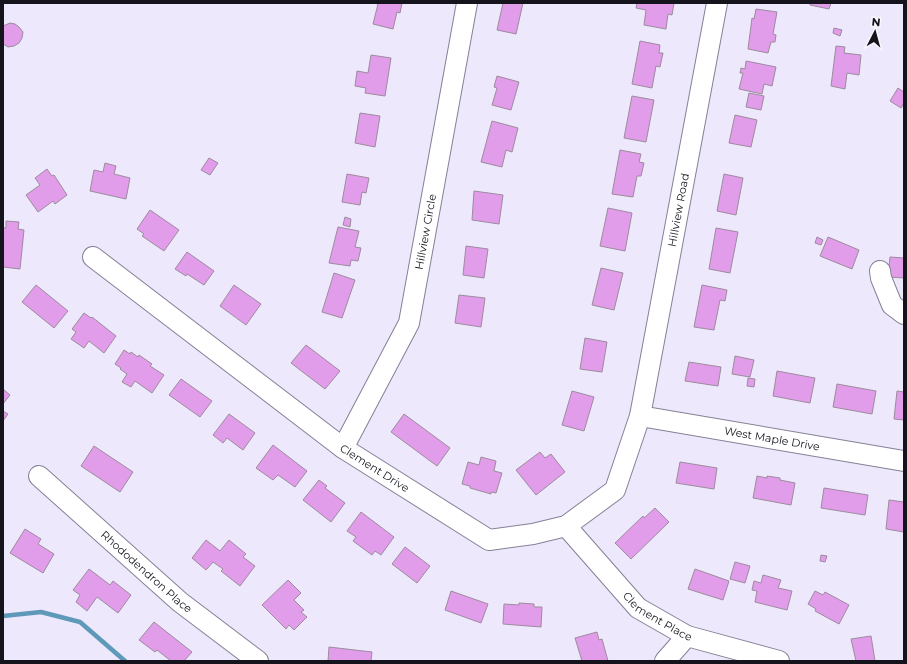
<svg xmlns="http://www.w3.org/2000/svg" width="907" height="664" viewBox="0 0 907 664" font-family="Montserrat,sans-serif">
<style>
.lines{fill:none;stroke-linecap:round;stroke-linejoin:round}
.stream{stroke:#5f99b9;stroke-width:4.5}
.building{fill:#e19de9;stroke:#9d8b9e}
.minor-casing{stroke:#868096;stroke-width:22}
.minor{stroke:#fff;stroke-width:20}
.labels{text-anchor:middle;stroke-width:3;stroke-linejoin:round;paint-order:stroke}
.street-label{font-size:11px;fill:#15131b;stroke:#f9f7fc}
</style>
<rect width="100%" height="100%" fill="#ede8fc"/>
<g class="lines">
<!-- stream -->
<polyline class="stream" points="3,616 41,612 80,622 125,661"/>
</g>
<!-- building -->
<g class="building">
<polygon points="374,3 402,3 400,13 397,12 393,29 373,24 378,4"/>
<polygon points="503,3 523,3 516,34 497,30"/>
<polygon points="637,3 674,3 672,15 668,14 666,29 644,25 646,10 636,8"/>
<polygon points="810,3 831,3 829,9 810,5"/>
<polygon points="756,9 777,12 773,34 776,35 775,42 771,42 768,53 748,49 752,18 754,19"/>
<polygon points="10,23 15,24 19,27 23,32 22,38 19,43 14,46 8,47 3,44 3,26"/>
<polygon points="834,28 842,30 840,36 833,33"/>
<polygon points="640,41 660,45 659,53 663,53 660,67 656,66 652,88 632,84"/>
<polygon points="836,46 845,47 844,53 861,55 859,75 847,73 845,89 831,86"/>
<polygon points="371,55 391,58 385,96 365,93 366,88 355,86 357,71 368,73"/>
<polygon points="746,61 776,67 772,86 764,84 762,94 739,89 743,73 740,73 741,68 745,69"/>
<polygon points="497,76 519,82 511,110 492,105 497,88 494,87"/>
<polygon points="898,88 904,92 904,103 901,108 890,101"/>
<polygon points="749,93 764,96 761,110 746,107"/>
<polygon points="632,96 654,100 646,142 624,138"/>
<polygon points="360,113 380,116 375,147 355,143"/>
<polygon points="735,115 757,120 751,147 729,143"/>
<polygon points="492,121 518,128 512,152 506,150 502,167 481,162"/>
<polygon points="620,150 641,154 639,162 644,163 641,176 637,176 633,197 612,194"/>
<polygon points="209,158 218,163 210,175 201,170"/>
<polygon points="105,163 116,166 114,174 130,178 126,199 90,191 94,170 103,172"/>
<polygon points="47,169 52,176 54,175 67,195 55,204 53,201 38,212 26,195 40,185 35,178"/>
<polygon points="347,174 369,178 366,193 362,192 360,205 342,202"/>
<polygon points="724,174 743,178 736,215 717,211"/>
<polygon points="474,191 503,195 499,224 472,220"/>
<polygon points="608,208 632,213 625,251 600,246"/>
<polygon points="150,210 179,230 164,251 142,236 144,234 137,229"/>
<polygon points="345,217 351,219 350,227 343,225"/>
<polygon points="6,221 19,222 18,229 24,230 20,269 3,267 3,228 6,228"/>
<polygon points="338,227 359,231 355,247 361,248 358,261 351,260 350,266 329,263"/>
<polygon points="716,228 738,232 730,273 709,269"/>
<polygon points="817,237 823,240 821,245 815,243"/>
<polygon points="828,237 859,250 852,269 820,256"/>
<polygon points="466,246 488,249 484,278 463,275"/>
<polygon points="187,252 214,271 204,285 187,274 186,276 175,269"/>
<polygon points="890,257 904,258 904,278 888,277"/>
<polygon points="601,268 623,273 614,310 592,305"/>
<polygon points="334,273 355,280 342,318 322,312"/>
<polygon points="36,285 68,311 54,328 22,302"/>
<polygon points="234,285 261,304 246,325 220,306"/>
<polygon points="702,285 727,290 725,301 720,300 714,330 694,327"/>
<polygon points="459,295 485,298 481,327 455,323"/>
<polygon points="84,313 91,318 92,317 116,336 104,353 89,341 84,348 71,339 76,332 72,329"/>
<polygon points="585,338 607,342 602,372 580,369"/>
<polygon points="306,345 340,371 325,389 291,363"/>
<polygon points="124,350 130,354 131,352 138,357 139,355 152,364 150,366 164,375 152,393 135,381 131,387 122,382 127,374 120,369 121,368 115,364"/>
<polygon points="735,356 754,360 750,377 732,374"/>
<polygon points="689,362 721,367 718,386 685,381"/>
<polygon points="777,371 815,378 810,403 773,396"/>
<polygon points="748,378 755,379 754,387 747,386"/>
<polygon points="181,379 212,401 200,417 169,395"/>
<polygon points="837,384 876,391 872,414 833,407"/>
<polygon points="3,389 10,395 3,404"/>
<polygon points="572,391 594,397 584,431 562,425"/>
<polygon points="897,391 904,392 904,420 894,419"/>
<polygon points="3,411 8,414 3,421"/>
<polygon points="229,414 255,433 243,450 227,438 223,443 213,435"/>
<polygon points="404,414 450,448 437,466 391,432"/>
<polygon points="273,445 307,471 295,487 278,475 273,480 256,468"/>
<polygon points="94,446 133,472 120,492 81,466"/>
<polygon points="540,452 545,458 551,454 565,472 536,495 516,470"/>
<polygon points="481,457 496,461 494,471 502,473 496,493 491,492 491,494 470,488 470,486 462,484 468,462 479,465"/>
<polygon points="680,462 717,468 714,489 676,483"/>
<polygon points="757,476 767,478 767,476 780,478 780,480 795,483 791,505 753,498"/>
<polygon points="319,480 327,486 325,488 345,503 331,522 303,500"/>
<polygon points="824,488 868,495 865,515 821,508"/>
<polygon points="889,500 904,502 904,532 886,529"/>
<polygon points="655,508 669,522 631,559 615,543 643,516 644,518"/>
<polygon points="361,512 394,537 381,555 375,551 372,555 353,541 356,537 347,531"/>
<polygon points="25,529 41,539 38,544 54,554 43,573 10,553"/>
<polygon points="206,540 220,551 229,540 246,554 243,557 255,566 240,586 221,571 223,569 213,562 206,570 192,558"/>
<polygon points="405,547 430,566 417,583 392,564"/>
<polygon points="821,555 827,556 825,562 820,561"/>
<polygon points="735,562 750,566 745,583 730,579"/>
<polygon points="89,569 110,585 113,581 131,595 118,613 97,597 87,611 76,602 80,595 73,590"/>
<polygon points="695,569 729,581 723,600 688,589"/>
<polygon points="763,575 781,580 778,588 792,591 787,610 755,602 757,591 752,590 754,581 761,583"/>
<polygon points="288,580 301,593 294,600 304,610 301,612 307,617 294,630 289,625 286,629 262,605"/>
<polygon points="451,591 488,604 481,623 445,610"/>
<polygon points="815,591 823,595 825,592 849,605 839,624 815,611 816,609 808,604"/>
<polygon points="519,603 534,604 534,607 542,607 541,627 503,624 504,604 519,605"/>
<polygon points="154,622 192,652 184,661 171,661 157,650 155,652 139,640"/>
<polygon points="597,632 599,640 602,639 608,661 582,661 575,638"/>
<polygon points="871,636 875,661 856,661 851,639"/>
<polygon points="329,647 372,652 371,661 328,661"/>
</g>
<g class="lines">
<defs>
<g id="minor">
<path id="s1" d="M93,257L343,448L489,540L533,534L566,526L615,490L640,416L717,3"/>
<polyline points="880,271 881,278 892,305 904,314"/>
<path id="s2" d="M640,416L904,461"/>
<path id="s3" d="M343,448L409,323L467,3"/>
<path id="s4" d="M39,476L180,602L258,661"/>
<path id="s5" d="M566,526L638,608L687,636L779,661"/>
<polyline points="665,661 687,636"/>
</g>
</defs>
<!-- minor casing -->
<use href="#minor" class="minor-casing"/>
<!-- minor -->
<use href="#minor" class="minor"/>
</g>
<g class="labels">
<!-- street labels -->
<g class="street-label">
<text dy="4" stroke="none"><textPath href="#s1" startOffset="914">Hillview Road</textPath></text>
<text dy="4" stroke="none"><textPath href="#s3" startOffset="234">Hillview Circle</textPath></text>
<text dy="4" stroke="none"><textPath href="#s2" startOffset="134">West Maple Drive</textPath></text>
<text dy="4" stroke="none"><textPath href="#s1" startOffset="352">Clement Drive</textPath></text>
<text dy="4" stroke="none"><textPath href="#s4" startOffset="144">Rhododendron Place</textPath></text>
<text dy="4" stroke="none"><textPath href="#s5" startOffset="130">Clement Place</textPath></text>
</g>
</g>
<!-- border -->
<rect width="907" height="664" fill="none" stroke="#15131b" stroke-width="8"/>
<!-- north arrow -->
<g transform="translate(875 32) rotate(6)" stroke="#f9f7fc" stroke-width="3" paint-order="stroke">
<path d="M0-3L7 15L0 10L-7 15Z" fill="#15131b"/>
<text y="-6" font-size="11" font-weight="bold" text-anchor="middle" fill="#15131b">N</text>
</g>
</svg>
